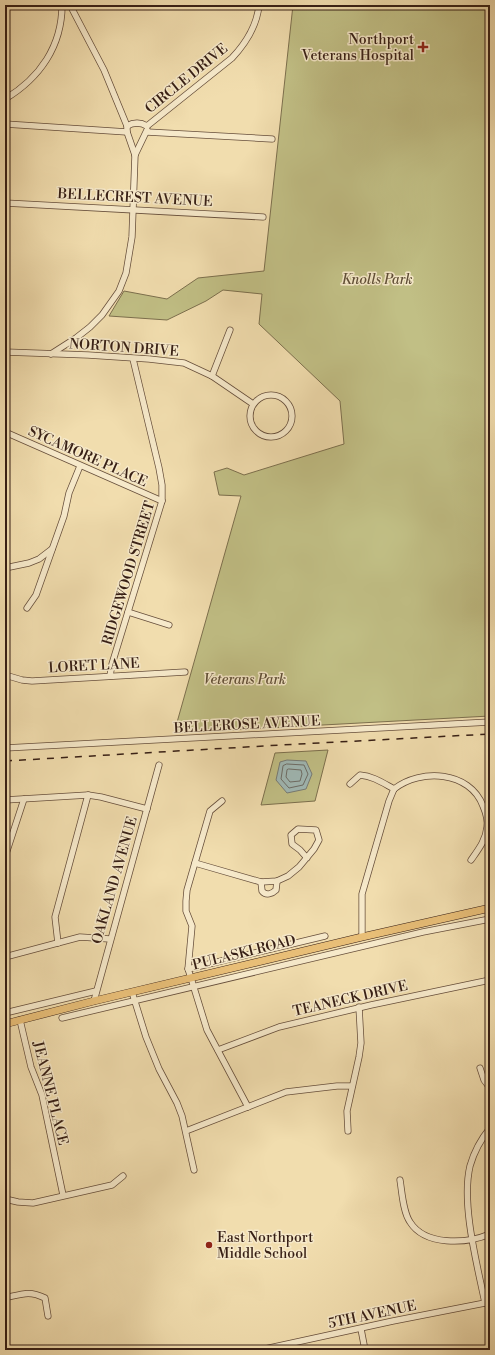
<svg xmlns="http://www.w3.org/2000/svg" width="495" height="1355" viewBox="0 0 495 1355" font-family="'Libre Bodoni',serif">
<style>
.green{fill:#c1bf85;stroke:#7c6f4d}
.water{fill:#a0b9b6;stroke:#767b76}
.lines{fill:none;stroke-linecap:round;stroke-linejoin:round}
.shore{stroke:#6c6c66;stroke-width:1}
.minor-casing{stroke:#664e3b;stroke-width:7}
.major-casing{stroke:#371f15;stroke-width:8}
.minor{stroke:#f6e9ca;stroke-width:5.5}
.major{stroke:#e8be77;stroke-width:7}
.rail{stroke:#371f15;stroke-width:1.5;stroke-dasharray:7 7;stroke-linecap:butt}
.poi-dot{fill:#8f2418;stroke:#f6e9ca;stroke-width:1.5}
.labels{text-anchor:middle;stroke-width:3;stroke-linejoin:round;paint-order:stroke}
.poi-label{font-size:14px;fill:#371f15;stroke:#f6e9ca;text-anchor:end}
.street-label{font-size:14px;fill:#371f15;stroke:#f6e9ca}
.park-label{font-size:14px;font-style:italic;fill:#604f37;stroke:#f6e9ca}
</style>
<rect width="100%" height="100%" fill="#f1ddae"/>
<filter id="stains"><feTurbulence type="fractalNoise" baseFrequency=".005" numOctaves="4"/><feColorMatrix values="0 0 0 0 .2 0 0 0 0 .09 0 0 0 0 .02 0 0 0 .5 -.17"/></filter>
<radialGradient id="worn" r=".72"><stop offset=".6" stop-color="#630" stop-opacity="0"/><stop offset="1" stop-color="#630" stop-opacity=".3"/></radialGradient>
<!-- green -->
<g class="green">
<polygon points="293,5 490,5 490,716 174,733 241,496 219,495 214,472 227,468 244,475 344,444 340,401 259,324 262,294 223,290 206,301 167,320 109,316 124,291 167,299 198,278 264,271"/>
<polygon points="328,750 315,801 261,805 275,753"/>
</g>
<!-- water -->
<polygon class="water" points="287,760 306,761 312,774 306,789 287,793 276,780 280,762"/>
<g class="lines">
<!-- shore -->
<g class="shore">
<polygon points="287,764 304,765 308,774 303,785 289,788 281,779 283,766"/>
<polygon points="289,769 301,770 302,774 300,781 290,782 286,777 287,770"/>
</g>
<defs>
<g id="minor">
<path d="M5,99C40,78 62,46 62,5"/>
<polyline points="5,124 127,132"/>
<path d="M127,126C134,122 140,122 147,126"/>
<path d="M147,126L232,58C246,43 257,26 259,5"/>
<polyline points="147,132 272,139"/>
<polyline points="135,155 147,130"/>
<polyline points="5,203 263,217"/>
<polyline points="5,352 88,355 149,359 184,363 212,376 253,404"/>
<polyline points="51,354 76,338 90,327 102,315 119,291 126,273 132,237 135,155 127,132 127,126 104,70 70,5"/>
<polyline points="212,376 230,330"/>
<circle cx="271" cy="416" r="21"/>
<polyline points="5,432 162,501"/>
<polyline points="5,568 29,563 39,559 52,549"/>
<polyline points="27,608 36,595 64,516 69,493 80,466"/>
<polyline points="128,612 169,625"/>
<polyline points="5,675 22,680 32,681 185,672"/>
<polyline points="110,676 112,664 162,501 162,485 159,468 133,359"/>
<polyline points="5,748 490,722"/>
<path d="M350,784L360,775C373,776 383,783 394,789"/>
<path d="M394,789C421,768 470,771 483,806C486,813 488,820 487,827C486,840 478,850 471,860"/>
<polyline points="5,800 88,795 101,797 147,809"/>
<polyline points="222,801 210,811 187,890 186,901 186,911 192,926 188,969 191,978 207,1030 248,1107"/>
<polyline points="5,857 24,799"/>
<polyline points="195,863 261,882 277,881 288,876 299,867 314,849 319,840 316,830 298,829 291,835 292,844 300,850 307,858"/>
<path d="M261,882L262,891C266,896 272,894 276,890L277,881"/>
<polyline points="362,937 362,894 389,801 394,789"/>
<polyline points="58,943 55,917 88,795"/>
<polyline points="5,957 80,937 110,939"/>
<polyline points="188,969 325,936"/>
<polyline points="132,992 146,1037 159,1069 177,1103 182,1116 194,1170"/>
<polyline points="94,1001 159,765"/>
<polyline points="5,1013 96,991"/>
<polyline points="62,1018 423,932 490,919"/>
<polyline points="20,1020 31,1067 42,1095 63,1195"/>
<polyline points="218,1050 279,1027 371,1005 490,980"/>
<polyline points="480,1068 484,1080 490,1088"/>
<polyline points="186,1131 286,1092 337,1086 352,1086"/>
<polyline points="348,1131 347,1111 359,1057 361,1043 359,1007"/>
<path d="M400,1180C402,1192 403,1212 410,1222C425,1246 466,1244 490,1234"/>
<polyline points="5,1199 18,1202 33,1203 112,1185 123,1176"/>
<path d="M5,1298C22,1294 29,1290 45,1298L48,1316"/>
<path d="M485,1303C477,1264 461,1204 470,1166C474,1152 481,1139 490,1128"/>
<polyline points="361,1329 365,1350"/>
<polyline points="260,1350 393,1321 490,1302"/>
</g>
<polyline id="major" points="5,1024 94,1001 362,937 490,908"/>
</defs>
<!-- minor casing -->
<use href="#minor" class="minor-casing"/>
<!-- major casing -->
<use href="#major" class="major-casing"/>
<!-- minor -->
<use href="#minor" class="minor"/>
<!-- major -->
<use href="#major" class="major"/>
<!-- rail -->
<polyline class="rail" points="5,761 281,745 490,734"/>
</g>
<!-- markers -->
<g class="poi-dot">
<path d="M421 41h4v4h4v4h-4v4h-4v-4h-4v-4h4z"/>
<circle cx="209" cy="1245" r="4"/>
</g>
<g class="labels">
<!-- poi labels -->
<g class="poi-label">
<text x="414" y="44">Northport<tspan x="414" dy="16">Veterans Hospital</tspan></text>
<text x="217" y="1242" text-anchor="start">East Northport<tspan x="217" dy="16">Middle School</tspan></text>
</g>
<!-- street labels -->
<g class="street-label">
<text transform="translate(186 78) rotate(-39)" y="5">CIRCLE DRIVE</text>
<text transform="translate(135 197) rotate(3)" y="5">BELLECREST AVENUE</text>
<text transform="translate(124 347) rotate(4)" y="5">NORTON DRIVE</text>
<text transform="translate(88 456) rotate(24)" y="5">SYCAMORE PLACE</text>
<text transform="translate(128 573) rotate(-73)" y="5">RIDGEWOOD STREET</text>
<text transform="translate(94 665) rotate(-3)" y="5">LORET LANE</text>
<text transform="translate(247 724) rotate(-3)" y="5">BELLEROSE AVENUE</text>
<text transform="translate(114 880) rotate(-74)" y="5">OAKLAND AVENUE</text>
<text transform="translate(244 952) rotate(-14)" y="5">PULASKI ROAD</text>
<text transform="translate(350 998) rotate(-13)" y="5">TEANECK DRIVE</text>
<text transform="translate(51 1093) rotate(76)" y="5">JEANNE PLACE</text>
<text transform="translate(372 1314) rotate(-12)" y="5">5TH AVENUE</text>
</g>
<!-- park labels -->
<g class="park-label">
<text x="377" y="284">Knolls Park</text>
<text x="245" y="684">Veterans Park</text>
</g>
</g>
<!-- margin -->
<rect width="495" height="1355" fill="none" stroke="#f1ddae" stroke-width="20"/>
<rect x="6" y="6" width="483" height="1343" fill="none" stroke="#371f15" stroke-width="2"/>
<rect x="10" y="10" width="475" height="1335" fill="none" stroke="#371f15"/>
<rect width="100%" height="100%" filter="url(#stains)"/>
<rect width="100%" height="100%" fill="url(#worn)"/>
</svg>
